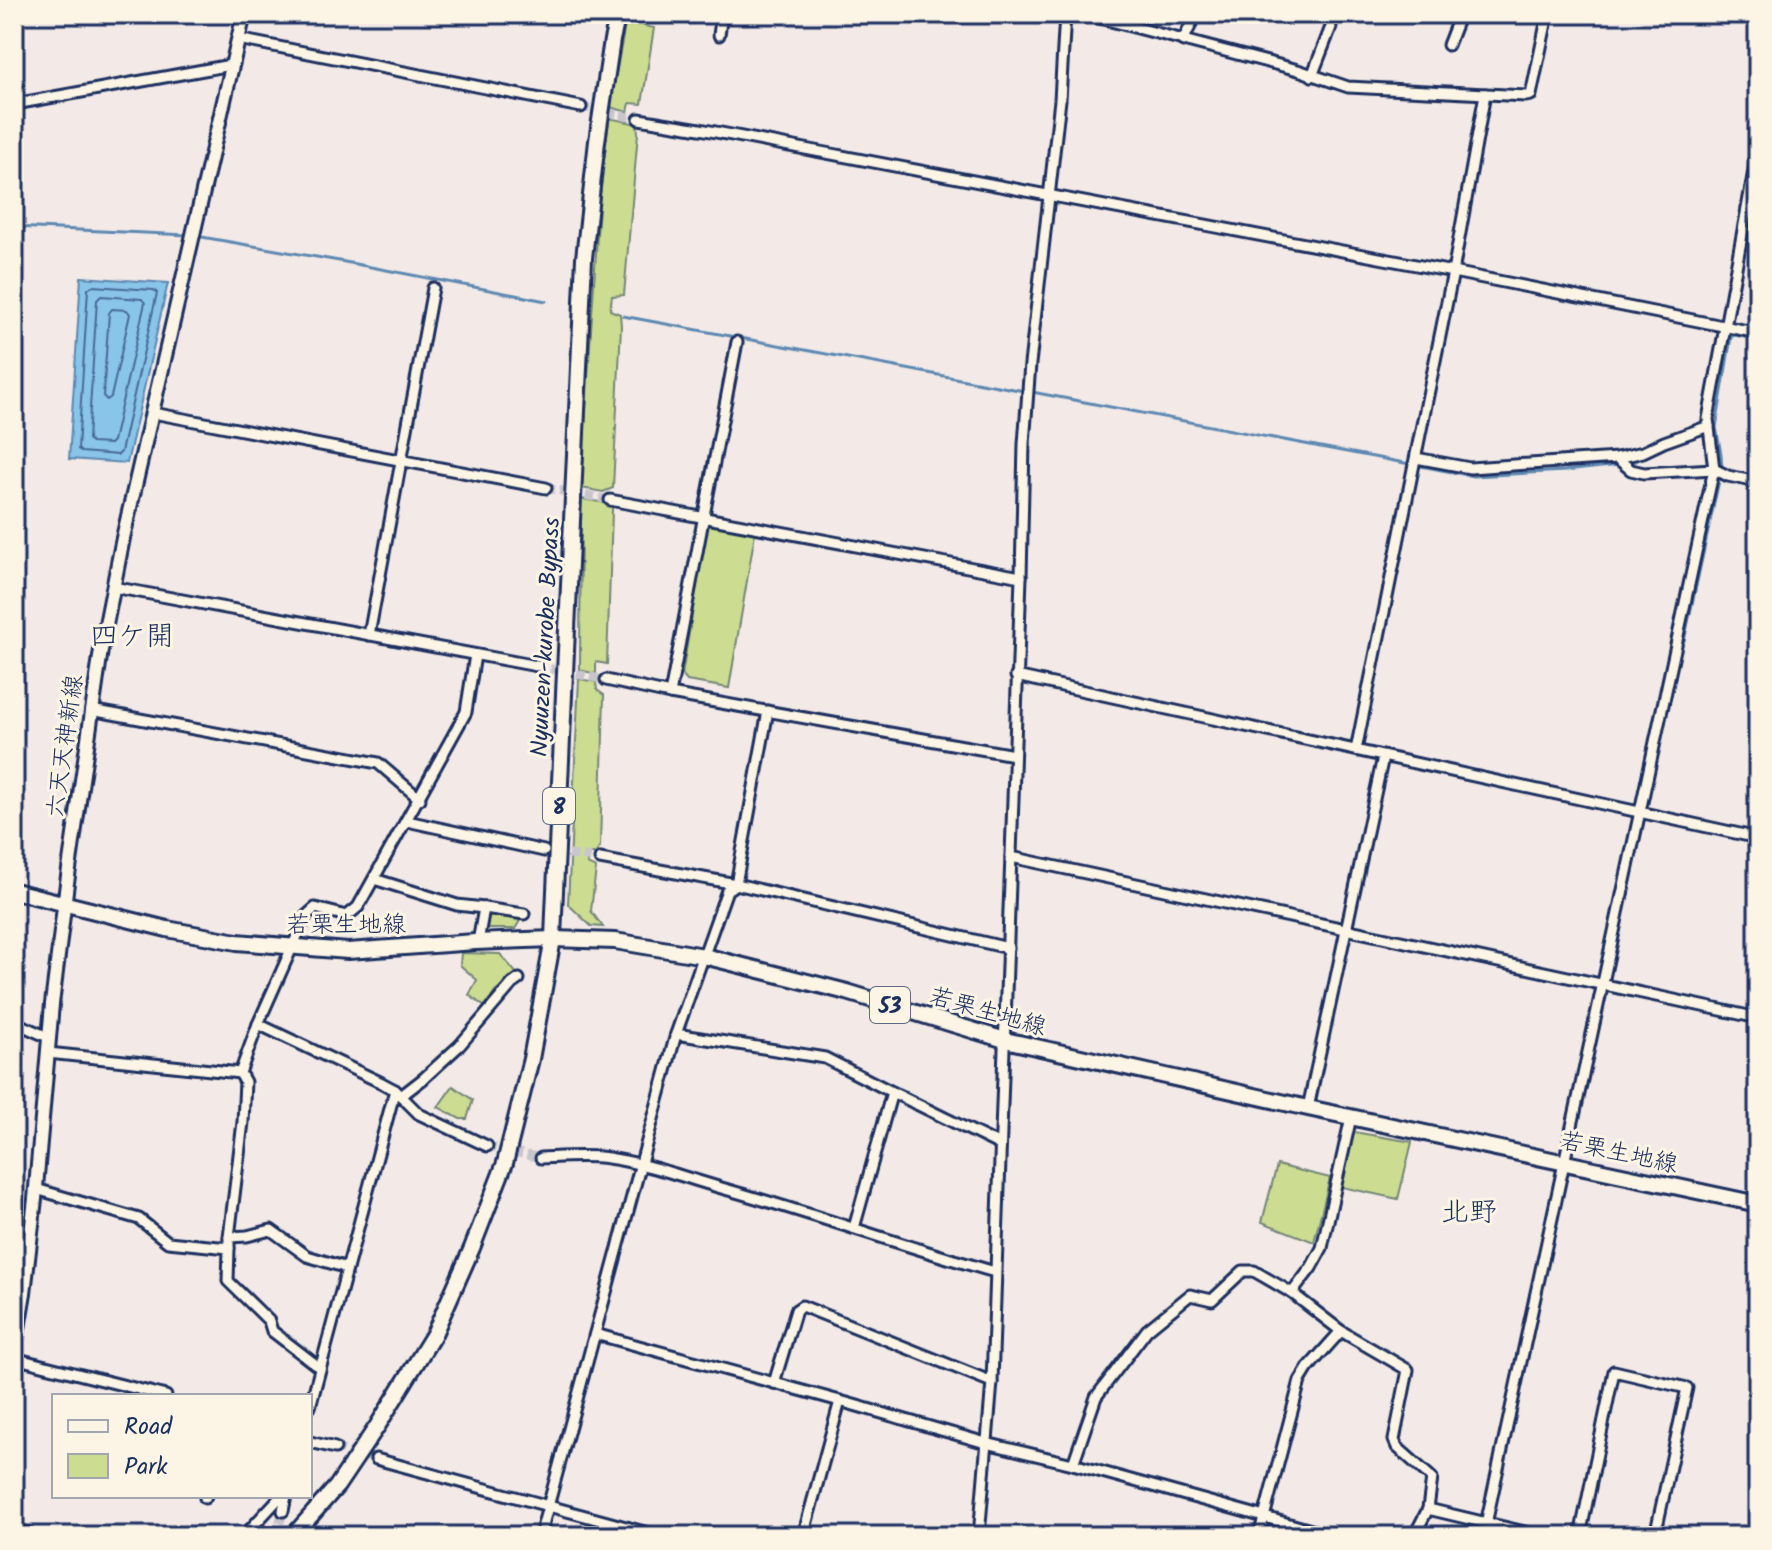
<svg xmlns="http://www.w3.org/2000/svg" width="1772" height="1550" viewBox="0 0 1772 1550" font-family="Kalam,'Klee One',sans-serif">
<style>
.green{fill:#ccdd91;stroke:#748678;stroke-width:2}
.water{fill:#89c4e9;stroke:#5d88b1;stroke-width:2}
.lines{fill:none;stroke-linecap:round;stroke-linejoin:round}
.shore{stroke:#476b96;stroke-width:2}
.stream{stroke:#5d88b1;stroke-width:3}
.minor-tunnel{stroke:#c8c5cc;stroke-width:9;stroke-dasharray:9 4.5;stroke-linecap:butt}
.minor-casing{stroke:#1b2f5e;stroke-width:15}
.secondary-casing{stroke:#1b2f5e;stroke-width:18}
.primary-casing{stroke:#1b2f5e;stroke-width:20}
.trunk-casing{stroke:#1b2f5e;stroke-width:20}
.minor{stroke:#fcf5e5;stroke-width:9}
.secondary{stroke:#fcf5e5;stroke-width:12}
.primary{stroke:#fcf5e5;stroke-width:14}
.trunk{stroke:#fcf5e5;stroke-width:14}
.labels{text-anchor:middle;stroke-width:6;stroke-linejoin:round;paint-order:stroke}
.shield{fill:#fcf5e5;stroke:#5e6a86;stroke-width:2}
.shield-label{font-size:22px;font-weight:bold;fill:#1b2f5e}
.street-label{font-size:24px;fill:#1b2f5e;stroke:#fcf5e5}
.quarter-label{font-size:28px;fill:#1b2f5e;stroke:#fcf5e5}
</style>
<rect width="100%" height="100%" fill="#f3eae7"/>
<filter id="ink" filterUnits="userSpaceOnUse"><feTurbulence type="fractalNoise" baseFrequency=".0125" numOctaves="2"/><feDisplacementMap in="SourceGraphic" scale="16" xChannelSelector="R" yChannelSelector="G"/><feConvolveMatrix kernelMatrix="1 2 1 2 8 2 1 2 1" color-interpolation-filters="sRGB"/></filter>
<g filter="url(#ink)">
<!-- green -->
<g class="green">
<polygon points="627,14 646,14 644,26 654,28 642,104 630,103 628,112 610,107"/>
<polygon points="609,118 637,124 638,133 624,295 612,296 610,310 620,314 621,326 613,488 603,492 581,488 599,205"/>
<polygon points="581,499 612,504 612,511 607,664 596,662 596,674 580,670"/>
<polygon points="707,524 755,533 729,688 687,681 682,675"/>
<polygon points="579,679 596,682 597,690 604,695 600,847 595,854 588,854 587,864 596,868 591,911 603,927 591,926 568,904"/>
<polygon points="489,913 522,917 515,929 486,929"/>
<polygon points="461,953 500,954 518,975 495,992 485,1007 469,995 477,980 460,965"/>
<polygon points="453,1086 473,1100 467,1119 460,1119 438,1107"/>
<polygon points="1354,1132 1412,1142 1398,1199 1342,1187"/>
<polygon points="1277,1165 1330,1178 1314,1242 1262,1222"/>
</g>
<!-- water -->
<polygon class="water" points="81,277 168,283 127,463 69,459"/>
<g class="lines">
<!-- shore -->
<g class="shore">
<polygon points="92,286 154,290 157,293 121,452 118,455 81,452 78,449 88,289"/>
<polygon points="101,296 142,299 145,303 113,441 110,444 91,443 88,439 97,300"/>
<polygon points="112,309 127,310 130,314 111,397 107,400 103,396 109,313"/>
</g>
<!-- stream -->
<g class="stream">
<polyline points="14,227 188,235"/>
<polyline points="196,236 345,262 546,301"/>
<polyline points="623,316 1024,391"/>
<polyline points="1032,392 1473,476 1565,471 1620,465"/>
<polyline points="1627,463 1636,461 1657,450"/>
<polyline points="1722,469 1721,454 1716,427 1731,337 1735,335 1758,340"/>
<polyline points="1684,641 1720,476"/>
</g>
<!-- minor-tunnel -->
<g class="minor-tunnel">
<polyline points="581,107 639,119"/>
<polyline points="546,488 610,500"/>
<polyline points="537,666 606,680"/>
<polyline points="555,853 600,859"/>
<polyline points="487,1146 541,1158"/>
<polyline points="335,1448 376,1459"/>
<polyline points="276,1536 283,1511"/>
</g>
<defs>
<g id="minor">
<polyline points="1084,14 1298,70 1348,87 1526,96 1531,95 1548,14"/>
<polyline points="1735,14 1758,19"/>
<polyline points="719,35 722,14"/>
<polyline points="238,39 581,107"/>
<polyline points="1183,41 1196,14"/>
<polyline points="1448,45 1460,14"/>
<polyline points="1312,76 1331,27"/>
<polyline points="15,104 231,65"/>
<polyline points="639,119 700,129 1453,272 1758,333"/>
<polyline points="153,413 546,488"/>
<polyline points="1416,458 1470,468 1617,458 1643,452 1664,442 1709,426"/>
<polyline points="1617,458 1631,470 1644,473 1714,469 1728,476 1758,482"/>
<polyline points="610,500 1021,577"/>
<polyline points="113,587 537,666"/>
<polyline points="369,635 433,288"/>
<polyline points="475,655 466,712 358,907 347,916 315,908 306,916 258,1024 380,1082 395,1090 419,1114 487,1146"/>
<polyline points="1016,676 1758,838"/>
<polyline points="606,680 670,694 1014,755"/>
<polyline points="670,694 737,342"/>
<polyline points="91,710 378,763 420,799"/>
<polyline points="1356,750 1453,272 1485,94"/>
<polyline points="407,821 544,851"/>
<polyline points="1011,857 1758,1018"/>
<polyline points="600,859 736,884 1008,948"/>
<polyline points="374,879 457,905 484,908 478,942"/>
<polyline points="484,908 524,914"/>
<polyline points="14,1022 50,1038"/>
<polyline points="676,1034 825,1058 892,1092 854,1228"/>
<polyline points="48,1053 240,1073 258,1024"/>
<polyline points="240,1073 245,1082 243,1122 229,1237 247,1236 271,1230 307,1256 347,1268"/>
<polyline points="892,1092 1000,1145"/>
<polyline points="401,1096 423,1079 460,1045 512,984 519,979"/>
<polyline points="1308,1108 1383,757"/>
<polyline points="1351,1117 1322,1248 1311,1268 1292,1293 1341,1331 1408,1370 1394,1440 1397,1447 1432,1478 1428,1509 1414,1536"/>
<path d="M541,1158C563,1157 586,1155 608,1158C650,1164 692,1180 732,1191C820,1216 906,1247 995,1272"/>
<polyline points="36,1189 139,1219 168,1242 229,1248 229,1237"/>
<polyline points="14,1245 29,1251"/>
<polyline points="229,1248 228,1281 269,1321 272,1331 320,1368"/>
<polyline points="595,1334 840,1401"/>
<polyline points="14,1358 166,1396"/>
<polyline points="774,1383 796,1310 802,1306 992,1382"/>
<polyline points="310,1407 395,1090"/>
<polyline points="310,1442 335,1448"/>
<polyline points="376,1459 659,1536"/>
<polyline points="1073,1464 1096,1397 1147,1330 1190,1295 1212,1300 1243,1271 1254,1271 1292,1293"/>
<polyline points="205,1498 206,1496"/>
<polyline points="1428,1509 1541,1536"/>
<polyline points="283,1511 286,1496"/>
<polyline points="1486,1524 1714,469 1708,419 1758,149"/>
<polyline points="14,1527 33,1536"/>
<polyline points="244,1536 281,1496"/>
<polyline points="540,1536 676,1034 727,890 736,884 768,711"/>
<polyline points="803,1536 840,1401 986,1443 1073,1464 1333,1536"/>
<polyline points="979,1536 992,1382 1021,577 1024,444 1030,364 1060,100 1065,14"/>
<polyline points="1259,1536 1300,1381 1308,1368 1341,1331"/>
<polyline points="1580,1536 1614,1371 1687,1388 1655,1536"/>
</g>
<polyline id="secondary" points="14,1352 24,1293 35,1199 52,1004 67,883 101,650 123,538 244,14"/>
<polyline id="primary" points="14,891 167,929 237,942 348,951 475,942 553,939 615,941 704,956 847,992 1005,1040 1308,1108 1758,1204"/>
<polyline id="trunk" points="293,1536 337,1486 378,1425 434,1334 472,1248 505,1163 531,1059 553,939 554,913 584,258 597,141 612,40 618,14"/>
</defs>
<!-- minor casing -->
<use href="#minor" class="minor-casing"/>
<!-- secondary casing -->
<use href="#secondary" class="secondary-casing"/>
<!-- primary casing -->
<use href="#primary" class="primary-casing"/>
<!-- trunk casing -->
<use href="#trunk" class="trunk-casing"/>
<!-- minor -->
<use href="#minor" class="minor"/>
<!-- secondary -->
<use href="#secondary" class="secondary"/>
<!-- primary -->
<use href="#primary" class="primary"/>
<!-- trunk -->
<use href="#trunk" class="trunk"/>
</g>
</g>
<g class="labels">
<!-- shield labels -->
<g class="shield">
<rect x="543" y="788" width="32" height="36" rx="6"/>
<rect x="870" y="987" width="40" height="36" rx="6"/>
</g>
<g class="shield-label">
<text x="559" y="814">8</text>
<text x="890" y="1013">53</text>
</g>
<!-- street labels -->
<g class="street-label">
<text transform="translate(545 637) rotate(-87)" y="8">Nyuuzen-kurobe Bypass</text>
<text transform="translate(64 746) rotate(-82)" y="8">六天天神新線</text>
<text x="346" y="932">若栗生地線</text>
<text transform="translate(988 1011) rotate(16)" y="8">若栗生地線</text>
<text transform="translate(1619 1152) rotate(12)" y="8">若栗生地線</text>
</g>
<!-- quarter labels -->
<g class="quarter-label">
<text x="132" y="645">四ケ開</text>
<text x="1469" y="1221">北野</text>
</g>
</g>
<!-- margin -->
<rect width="1772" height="1550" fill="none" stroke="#fcf5e5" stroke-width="48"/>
<rect x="24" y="24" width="1724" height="1502" fill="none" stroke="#1b2f5e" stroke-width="3" filter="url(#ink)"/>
<!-- legend -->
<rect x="52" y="1394" width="260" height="104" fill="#fcf5e5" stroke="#a2a6af" stroke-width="2"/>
<rect x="68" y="1420" width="40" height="12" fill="#fcf5e5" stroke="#a2a6af" stroke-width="2"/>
<text x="124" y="1434" font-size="24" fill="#1b2f5e">Road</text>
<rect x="68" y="1454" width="40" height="24" fill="#ccdd91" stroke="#a2a6af" stroke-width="2"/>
<text x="124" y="1474" font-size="24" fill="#1b2f5e">Park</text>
</svg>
